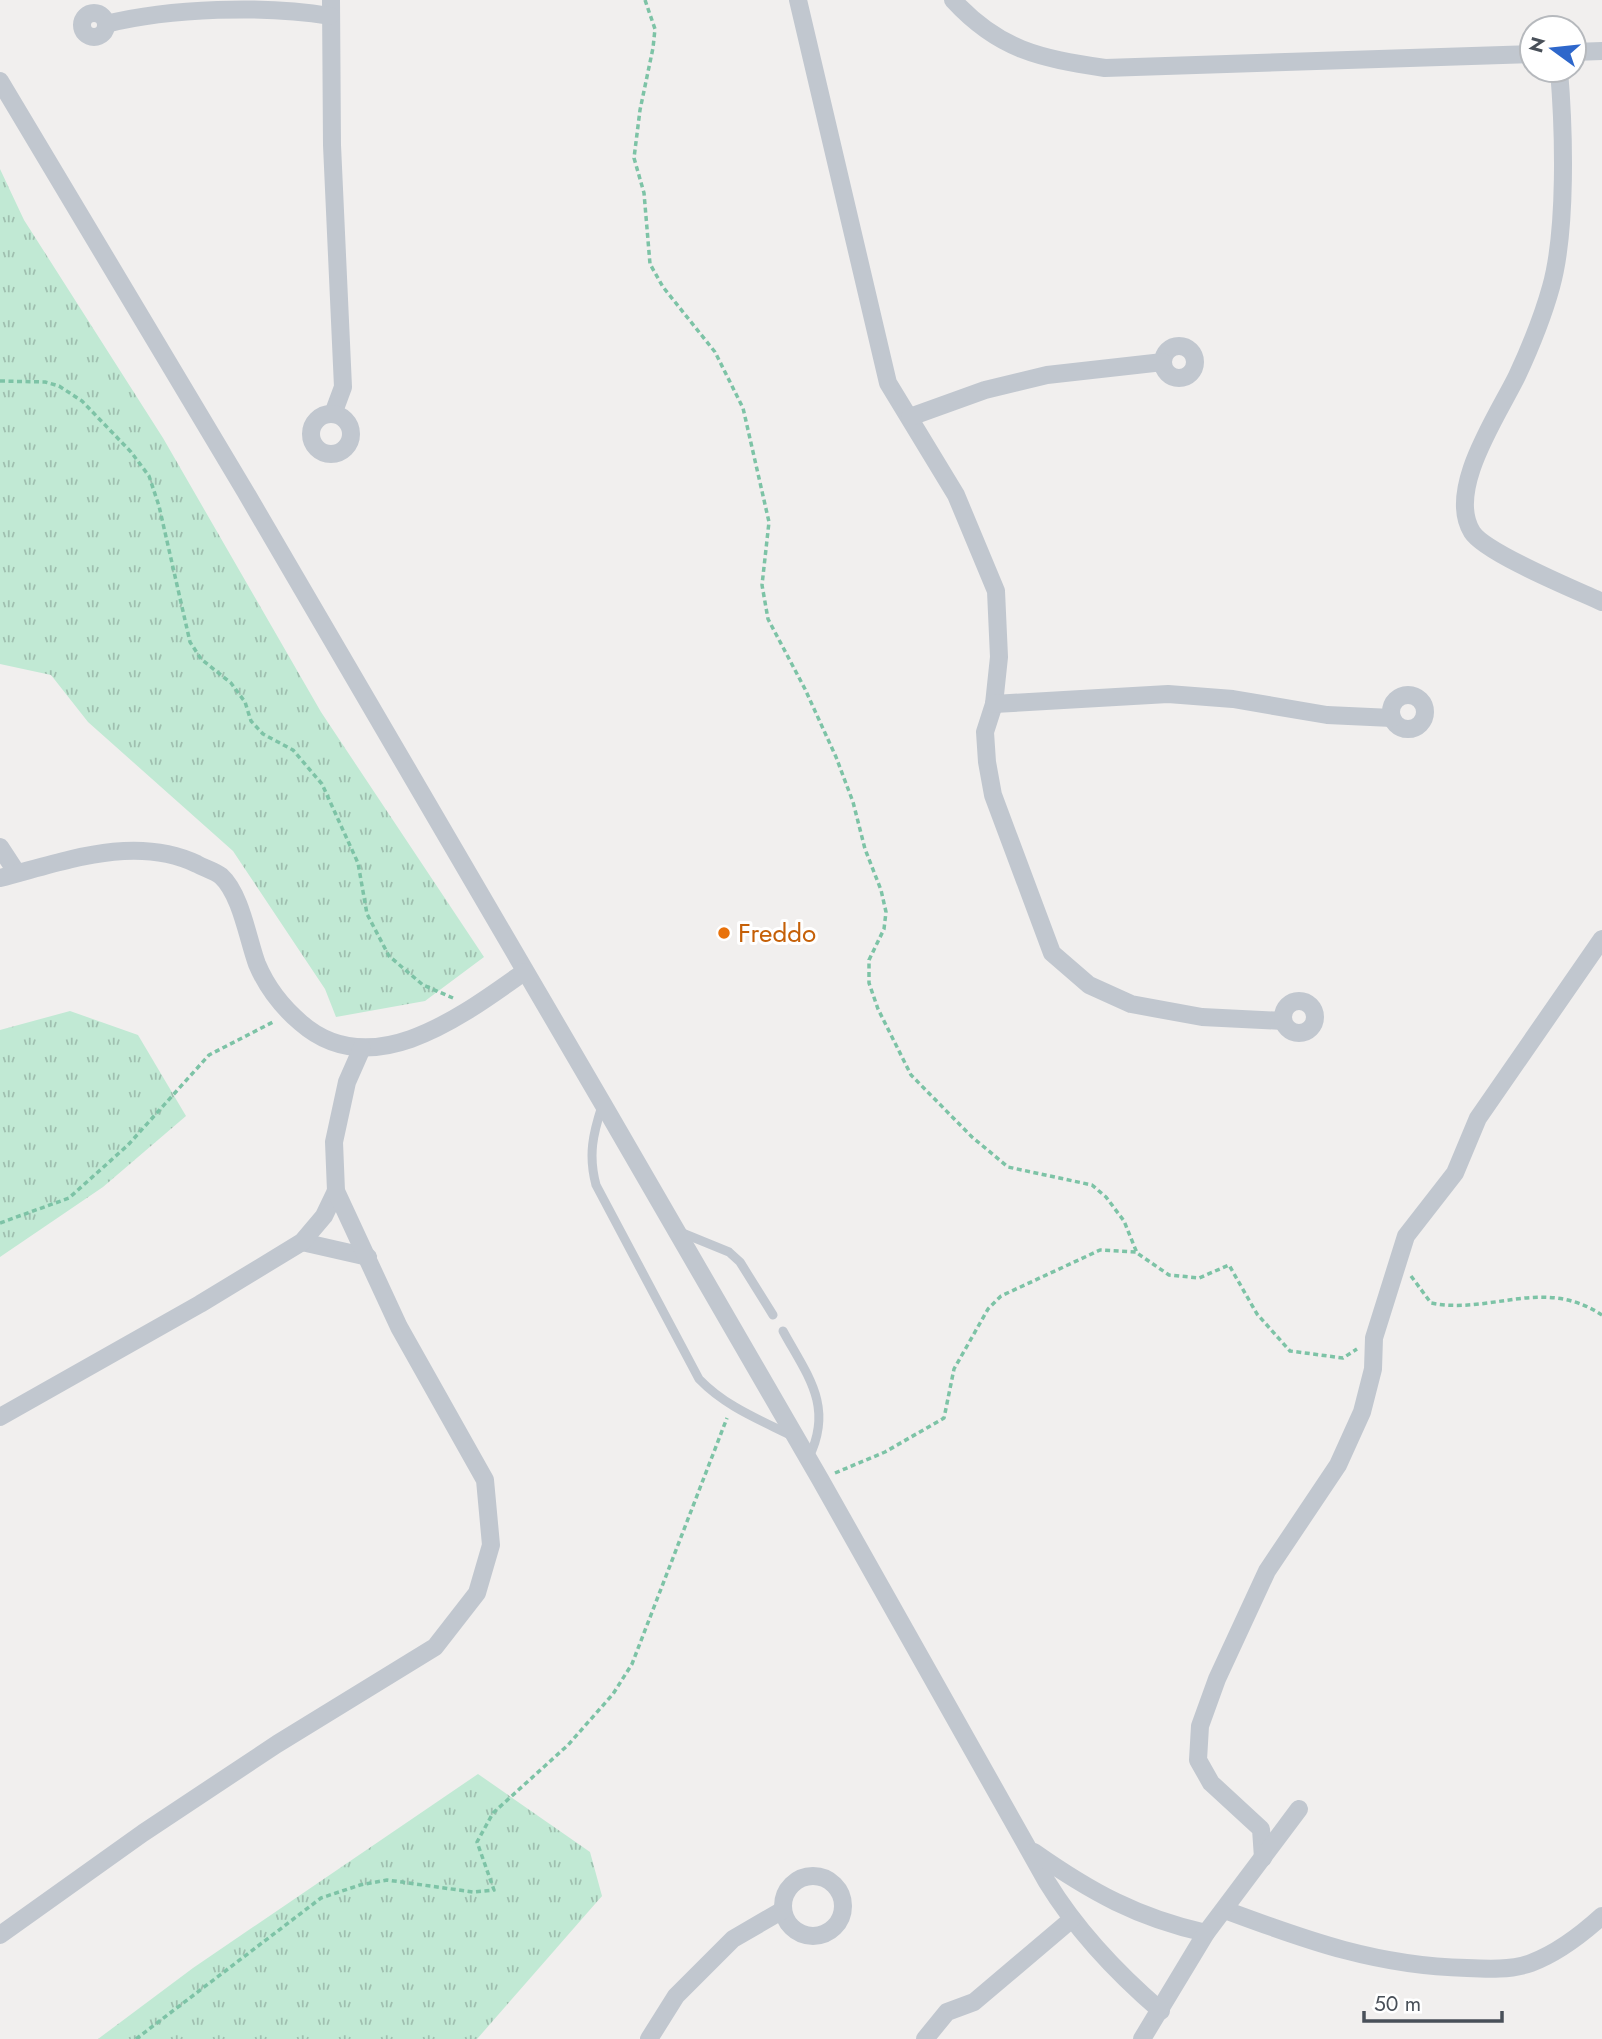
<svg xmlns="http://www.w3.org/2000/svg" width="1602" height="2039" viewBox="0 0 1602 2039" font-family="Jost,sans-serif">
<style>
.grass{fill:url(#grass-tufts)}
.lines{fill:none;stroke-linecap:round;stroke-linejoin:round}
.path{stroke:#7dc3a6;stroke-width:3.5;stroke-dasharray:5 3.5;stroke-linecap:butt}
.service{stroke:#c1c7cf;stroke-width:9}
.minor{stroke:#c1c7cf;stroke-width:18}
.food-dot{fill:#e8710a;stroke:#fff;stroke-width:2.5}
.labels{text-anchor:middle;stroke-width:6;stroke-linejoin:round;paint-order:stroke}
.food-label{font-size:26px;fill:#c56008;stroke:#fff;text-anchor:start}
</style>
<defs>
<pattern id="grass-tufts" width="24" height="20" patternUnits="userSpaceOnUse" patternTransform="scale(1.75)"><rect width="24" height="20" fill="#c1e9d4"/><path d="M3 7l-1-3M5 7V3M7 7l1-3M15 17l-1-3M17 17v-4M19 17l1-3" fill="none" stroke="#9fbfaf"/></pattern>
</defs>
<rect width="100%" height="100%" fill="#f1efee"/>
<!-- grass -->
<g class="grass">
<polygon points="0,169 24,220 163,438 321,712 484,957 425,1001 336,1017 325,989 233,851 88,722 51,675 0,664"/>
<polygon points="70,1011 138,1035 186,1116 103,1187 0,1257 0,1030"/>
<polygon points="478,1774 590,1852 602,1896 477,2039 98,2039 193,1968"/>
</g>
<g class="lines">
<!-- path -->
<g class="path">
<polyline points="645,0 655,29 653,48 640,110 634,158 644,193 650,264 663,287 715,352 743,408 769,522 762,585 768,619 805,689 836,757 853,802 865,849 881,890 886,912 884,929 869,960 869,983 878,1009 911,1075 972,1137 1008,1167 1092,1185 1106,1197 1124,1221 1137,1253 1169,1275 1199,1278 1229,1265 1257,1314 1290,1351 1343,1358 1357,1349"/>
<polyline points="0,381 45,382 59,386 82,401 131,452 149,476 159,506 190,642 201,659 231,683 245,702 251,721 263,734 293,750 322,784 358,863 367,914 389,956 423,985 453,998"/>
<polyline points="0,1223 69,1198 128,1145 209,1055 275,1021"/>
<path d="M1411,1276L1431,1303C1492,1315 1543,1276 1602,1315"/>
<polyline points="835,1473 885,1452 944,1418 954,1369 988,1309 1001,1296 1100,1250 1136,1252"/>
<polyline points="136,2039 321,1898 360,1885 387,1880 473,1892 494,1890 477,1842 493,1813 568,1745 613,1694 632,1664 727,1418"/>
</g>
<!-- service -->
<g class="service">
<path d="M602,1106C593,1134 588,1155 596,1185L699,1379C725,1406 758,1419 790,1435"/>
<polyline points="680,1232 729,1252 740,1262 773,1315"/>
<path d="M783,1331C807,1375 834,1406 809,1457"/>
</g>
<!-- minor -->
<g class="minor">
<polyline points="331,0 332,145 343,387 333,414"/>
<polyline points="798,0 888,383 956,495 996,591 999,657 994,704 985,732 987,762 993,795 1052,953 1089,985 1131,1004 1202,1017 1283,1021"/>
<path d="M953,0C999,50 1039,58 1105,68L1532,54"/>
<circle cx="94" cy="25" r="12"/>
<path d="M106,24C170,8 265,5 330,16"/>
<polyline points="1574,52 1602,51"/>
<path d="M1559,70C1564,129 1567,230 1551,287C1543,316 1530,348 1517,376C1498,415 1446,490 1472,532C1485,553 1576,590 1602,602"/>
<path d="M0,81L245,491L603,1104L820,1479L1047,1882C1077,1931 1118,1974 1161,2011"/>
<circle cx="1179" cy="362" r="16"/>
<circle cx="331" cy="434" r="20"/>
<polyline points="910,417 985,390 1047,375 1163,362"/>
<circle cx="1408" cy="712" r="17"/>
<polyline points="994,704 1168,694 1233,699 1327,715 1392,718"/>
<polyline points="0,847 17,873"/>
<path d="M0,878C63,862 134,834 197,864C204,868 215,871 221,876C241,894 248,940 257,964C267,988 281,1006 301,1023C372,1085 463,1015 524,972"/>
<circle cx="1299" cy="1017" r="16"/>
<polyline points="302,1242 368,1257"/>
<polyline points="0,1417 200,1304 302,1242 324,1216 336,1191"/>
<path d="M1034,1852C1091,1892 1138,1918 1206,1933"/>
<polyline points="1263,1858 1261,1829 1211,1783 1198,1760 1200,1726 1217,1679 1267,1571 1338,1465 1362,1412 1373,1369 1374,1338 1406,1236 1455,1173 1478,1118 1602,939"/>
<circle cx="813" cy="1906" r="30"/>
<path d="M1225,1910C1308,1941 1378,1966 1467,1968C1488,1969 1511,1970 1531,1963C1558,1953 1581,1935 1602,1916"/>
<polyline points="0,1935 143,1833 277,1744 435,1647 477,1593 491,1545 485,1480 399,1327 336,1191 334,1142 347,1082 362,1048"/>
<polyline points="649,2039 676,1996 733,1939 783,1910"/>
<polyline points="925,2039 947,2012 974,2002 1072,1919"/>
<polyline points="1142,2039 1206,1933 1299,1809"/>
</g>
</g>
<!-- markers -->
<circle class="food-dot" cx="724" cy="933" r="7"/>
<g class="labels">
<!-- food labels -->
<g class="food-label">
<text x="738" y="942">Freddo</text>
</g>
</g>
<!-- north arrow -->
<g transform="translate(1553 49) rotate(285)"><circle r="33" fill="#ffffff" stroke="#b6b9bd" stroke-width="2"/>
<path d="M0-5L12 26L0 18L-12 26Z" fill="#2e67cb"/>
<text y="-10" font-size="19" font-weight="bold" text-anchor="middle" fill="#495059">N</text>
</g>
<!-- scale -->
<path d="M1364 2011v10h138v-10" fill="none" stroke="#495059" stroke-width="3.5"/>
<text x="1374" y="2011" font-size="21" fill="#495059" stroke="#ffffff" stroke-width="5" paint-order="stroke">50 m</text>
</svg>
